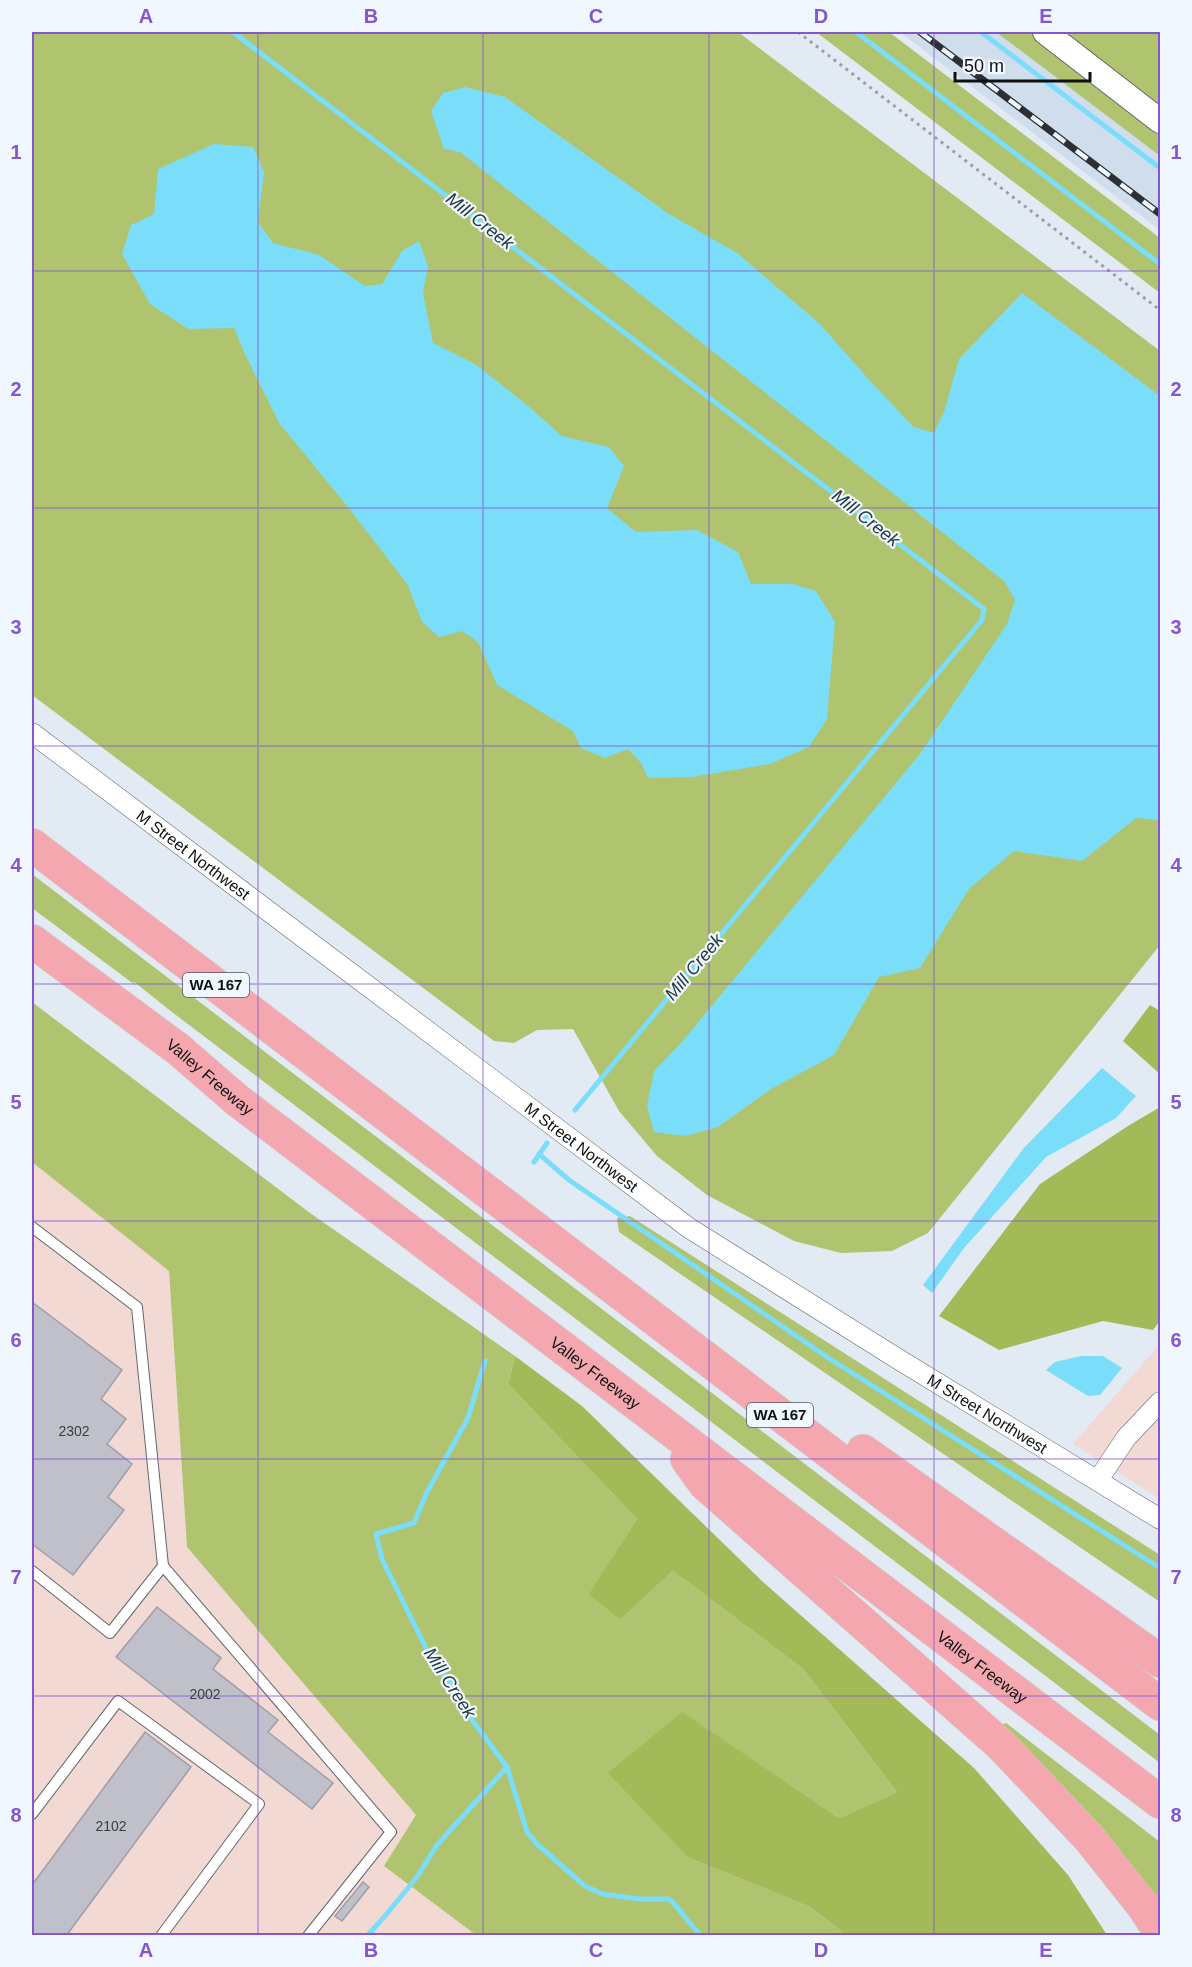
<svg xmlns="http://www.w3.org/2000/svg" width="1192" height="1967" viewBox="0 0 1192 1967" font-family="Arial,sans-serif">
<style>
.built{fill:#d0ddec}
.industrial{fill:#f2d9d3}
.green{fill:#b0c46f}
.forest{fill:#a4ba59}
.water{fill:#7addf9}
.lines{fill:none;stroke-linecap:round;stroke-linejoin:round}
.stream{stroke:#7addf9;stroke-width:5}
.building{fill:#c0c0cb;stroke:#9e9ea8;stroke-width:1.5}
.service-casing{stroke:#60666f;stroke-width:12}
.minor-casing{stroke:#60666f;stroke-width:21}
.tertiary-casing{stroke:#60666f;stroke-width:26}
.motorway-casing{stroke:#cacacb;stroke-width:34}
.path{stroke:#9aa0a7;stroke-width:3;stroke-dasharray:3 4.5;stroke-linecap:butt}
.service{stroke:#fff;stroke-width:10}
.minor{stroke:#fff;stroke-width:20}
.tertiary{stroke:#fff;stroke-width:24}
.motorway{stroke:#f5a7af;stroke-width:33}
.rail-casing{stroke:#2c2f33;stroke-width:7}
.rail{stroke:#f1f7ff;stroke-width:4.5;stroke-dasharray:14;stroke-linecap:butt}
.grid{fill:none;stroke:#8456d0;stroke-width:1.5;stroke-opacity:0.55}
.labels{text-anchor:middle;stroke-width:4.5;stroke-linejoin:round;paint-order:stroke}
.number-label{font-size:14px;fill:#3a3c41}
.shield{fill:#f1f7ff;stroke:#52555a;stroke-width:1.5}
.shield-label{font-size:15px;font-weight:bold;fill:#0e1013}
.street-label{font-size:16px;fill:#0e1013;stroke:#f1f7ff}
.water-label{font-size:18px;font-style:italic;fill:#223940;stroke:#f1f7ff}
.neatline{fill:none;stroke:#8456d0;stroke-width:2}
.grid-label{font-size:20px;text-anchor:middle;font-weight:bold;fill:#8456d0}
</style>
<rect width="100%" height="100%" fill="#e2eaf3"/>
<!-- built -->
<polygon class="built" points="900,32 996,32 1160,156 1160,230"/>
<!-- industrial -->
<g class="industrial">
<polygon points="32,1162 169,1271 187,1547 416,1815 476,1935 32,1935"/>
<polygon points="1160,1344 1160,1499 1073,1444"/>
</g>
<!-- green -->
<g class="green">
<polygon points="32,32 738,32 1160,351 1160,945 928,1233 892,1251 841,1253 794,1241 707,1195 657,1156 619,1111 573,1029 537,1030 514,1043 494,1041 32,695"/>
<polygon points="816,32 889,32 1160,238 1160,293"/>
<polygon points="996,32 1160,32 1160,156"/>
<polygon points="32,874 1160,1735 1160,1763 172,1012 133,981 135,985 32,908"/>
<polygon points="32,1002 310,1213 515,1356 508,1384 637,1519 590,1594 620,1620 673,1571 803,1669 897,1792 839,1818 682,1713 689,1858 810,1907 846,1935 476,1935 384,1866 416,1815 187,1547 169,1271 32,1162"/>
<polygon points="630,1216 1160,1555 1160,1602 619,1232 617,1218"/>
<polygon points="1006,1723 1160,1842 1160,1913 1001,1725"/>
</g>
<!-- forest -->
<g class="forest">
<polygon points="1150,1005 1160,1011 1160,1074 1123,1041"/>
<polygon points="1160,1107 1160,1321 1153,1330 1103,1321 999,1350 939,1316 1040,1184 1128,1126"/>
<polygon points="515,1356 582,1406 763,1582 974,1768 1068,1875 1107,1935 846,1935 810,1907 689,1858 608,1773 682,1712 839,1818 897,1792 803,1669 673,1571 620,1620 589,1594 637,1519 508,1384"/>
</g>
<!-- water -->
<g class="water">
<polygon points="465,87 505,97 669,214 737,253 820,324 871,382 914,427 934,433 944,412 959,359 1022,293 1160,396 1160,820 1136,818 1082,861 1014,851 969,889 920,968 879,977 834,1055 771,1089 718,1127 685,1136 654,1132 647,1106 654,1071 681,1043 920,754 1007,624 1015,600 1004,581 460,152 444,149 431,111 443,93"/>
<polygon points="214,144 253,147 264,172 258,222 273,243 319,255 365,286 382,284 402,251 419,241 428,266 423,293 433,343 475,364 527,405 562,436 609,447 624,466 607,508 636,532 697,530 738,552 751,584 793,584 816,591 835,622 827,719 809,747 770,764 692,777 648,778 641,763 628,749 605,758 581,748 573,731 497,685 478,642 462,631 439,637 422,622 408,585 348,507 279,423 245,354 234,328 188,329 150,304 122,254 131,225 154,214 158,169"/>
<polygon points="1102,1068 1136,1096 1116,1118 1046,1157 964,1248 932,1293 923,1285 1023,1149"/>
<polygon points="1081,1356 1103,1356 1122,1368 1100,1395 1088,1396 1046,1370 1055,1362"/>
</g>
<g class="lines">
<!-- stream -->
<g class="stream">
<polyline points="233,32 984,609 982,620 575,1110"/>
<polyline points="856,32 1160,264"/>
<polyline points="981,32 1160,168"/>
<polyline points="539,1154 569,1180 827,1357 1160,1568"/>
<polyline points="534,1162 547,1143"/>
<path d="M485,1361L468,1418L427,1492L414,1523L376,1534L382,1559L432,1660L450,1683L461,1705L507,1767L527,1832L537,1844L585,1886L602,1894L640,1899H669C682,1910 689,1925 702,1936"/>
<polyline points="367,1936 385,1916 417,1877 437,1845 507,1767"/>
</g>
</g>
<!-- building -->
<g class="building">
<polygon points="32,1302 122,1370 101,1399 126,1419 107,1444 132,1464 108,1497 124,1510 73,1575 32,1544"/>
<polygon points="157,1607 221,1658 213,1669 278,1720 268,1732 333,1783 312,1809 116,1657"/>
<polygon points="145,1732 191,1767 66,1936 32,1936 32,1885"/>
<polygon points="363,1882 369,1887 342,1921 335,1916"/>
</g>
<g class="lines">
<defs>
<g id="service">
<polyline points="32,1227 137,1307 163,1566 110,1633 32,1571"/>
<polyline points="163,1566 391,1832 308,1936"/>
<polyline points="32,1814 118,1701 259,1804 161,1936"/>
</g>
<g id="minor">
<path id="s1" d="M32,733L689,1228L898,1359L1160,1519"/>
<polyline points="1098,1480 1126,1438 1160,1402"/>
</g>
<polyline id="tertiary" points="1045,32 1160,121"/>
<g id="motorway">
<polyline points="32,845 1160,1704"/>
<path id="s2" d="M32,941L178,1049L237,1100L1160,1802"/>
<polyline points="863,1451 1160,1661"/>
<polyline points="687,1459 705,1484 1001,1745 1089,1838 1143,1906 1160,1932"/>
</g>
</defs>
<!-- service casing -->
<use href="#service" class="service-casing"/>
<!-- minor casing -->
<use href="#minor" class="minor-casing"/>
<!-- tertiary casing -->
<use href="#tertiary" class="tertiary-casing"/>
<!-- motorway casing -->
<use href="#motorway" class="motorway-casing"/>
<!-- path -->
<polyline class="path" points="798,32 1160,310"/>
<!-- service -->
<use href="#service" class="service"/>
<!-- minor -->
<use href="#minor" class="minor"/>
<!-- tertiary -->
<use href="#tertiary" class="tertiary"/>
<!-- motorway -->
<use href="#motorway" class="motorway"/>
<defs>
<polyline id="rail" points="920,32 1160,214"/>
</defs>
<!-- rail casing -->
<use href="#rail" class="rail-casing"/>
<!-- rail -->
<use href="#rail" class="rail"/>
</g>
<!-- grid -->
<path class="grid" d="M258,32V1936M483,32V1936M709,32V1936M934,32V1936M32,271H1160M32,508H1160M32,746H1160M32,984H1160M32,1221H1160M32,1459H1160M32,1696H1160"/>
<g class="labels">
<!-- number labels -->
<g class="number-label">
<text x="74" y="1436">2302</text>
<text x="205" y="1699">2002</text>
<text x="111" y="1831">2102</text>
</g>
<!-- shield labels -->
<g class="shield">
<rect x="183" y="973" width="66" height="24" rx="4.5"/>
<rect x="747" y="1403" width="66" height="24" rx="4.5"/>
</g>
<g class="shield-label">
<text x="216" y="990">WA 167</text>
<text x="780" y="1420">WA 167</text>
</g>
<!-- street labels -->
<g class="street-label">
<text dy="6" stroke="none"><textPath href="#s1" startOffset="202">M Street Northwest</textPath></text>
<text dy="6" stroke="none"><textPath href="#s2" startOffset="224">Valley Freeway</textPath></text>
<text dy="6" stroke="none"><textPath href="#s1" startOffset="688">M Street Northwest</textPath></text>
<text dy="6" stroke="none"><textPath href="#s2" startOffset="710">Valley Freeway</textPath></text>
<text dy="6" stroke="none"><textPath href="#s1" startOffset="1174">M Street Northwest</textPath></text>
<text dy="6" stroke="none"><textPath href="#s2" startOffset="1196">Valley Freeway</textPath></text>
</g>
<!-- water labels -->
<g class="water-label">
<text transform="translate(480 221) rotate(38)" y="6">Mill Creek</text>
<text transform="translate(866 518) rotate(38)" y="6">Mill Creek</text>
<text transform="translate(694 967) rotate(-50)" y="6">Mill Creek</text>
<text transform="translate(450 1683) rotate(57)" y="6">Mill Creek</text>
</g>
</g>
<!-- border -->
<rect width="1192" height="1967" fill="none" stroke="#f1f7ff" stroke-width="66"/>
<!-- scale -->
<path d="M955 72v9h135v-9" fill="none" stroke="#0e1013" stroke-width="3"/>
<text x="964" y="72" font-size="18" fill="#0e1013" stroke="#f1f7ff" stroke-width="4.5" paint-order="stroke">50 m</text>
<rect x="33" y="33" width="1126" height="1901" class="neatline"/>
<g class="grid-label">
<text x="146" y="23">A</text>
<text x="371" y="23">B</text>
<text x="596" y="23">C</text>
<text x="821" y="23">D</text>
<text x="1046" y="23">E</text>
<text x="16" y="159">1</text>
<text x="1176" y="159">1</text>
<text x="16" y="396">2</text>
<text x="1176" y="396">2</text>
<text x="16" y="634">3</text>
<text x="1176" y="634">3</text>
<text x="16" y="872">4</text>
<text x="1176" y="872">4</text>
<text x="16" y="1109">5</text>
<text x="1176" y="1109">5</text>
<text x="16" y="1347">6</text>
<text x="1176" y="1347">6</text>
<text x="16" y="1584">7</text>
<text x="1176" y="1584">7</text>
<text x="16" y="1822">8</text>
<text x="1176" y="1822">8</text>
<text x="146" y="1957">A</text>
<text x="371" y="1957">B</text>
<text x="596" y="1957">C</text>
<text x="821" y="1957">D</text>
<text x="1046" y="1957">E</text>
</g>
</svg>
